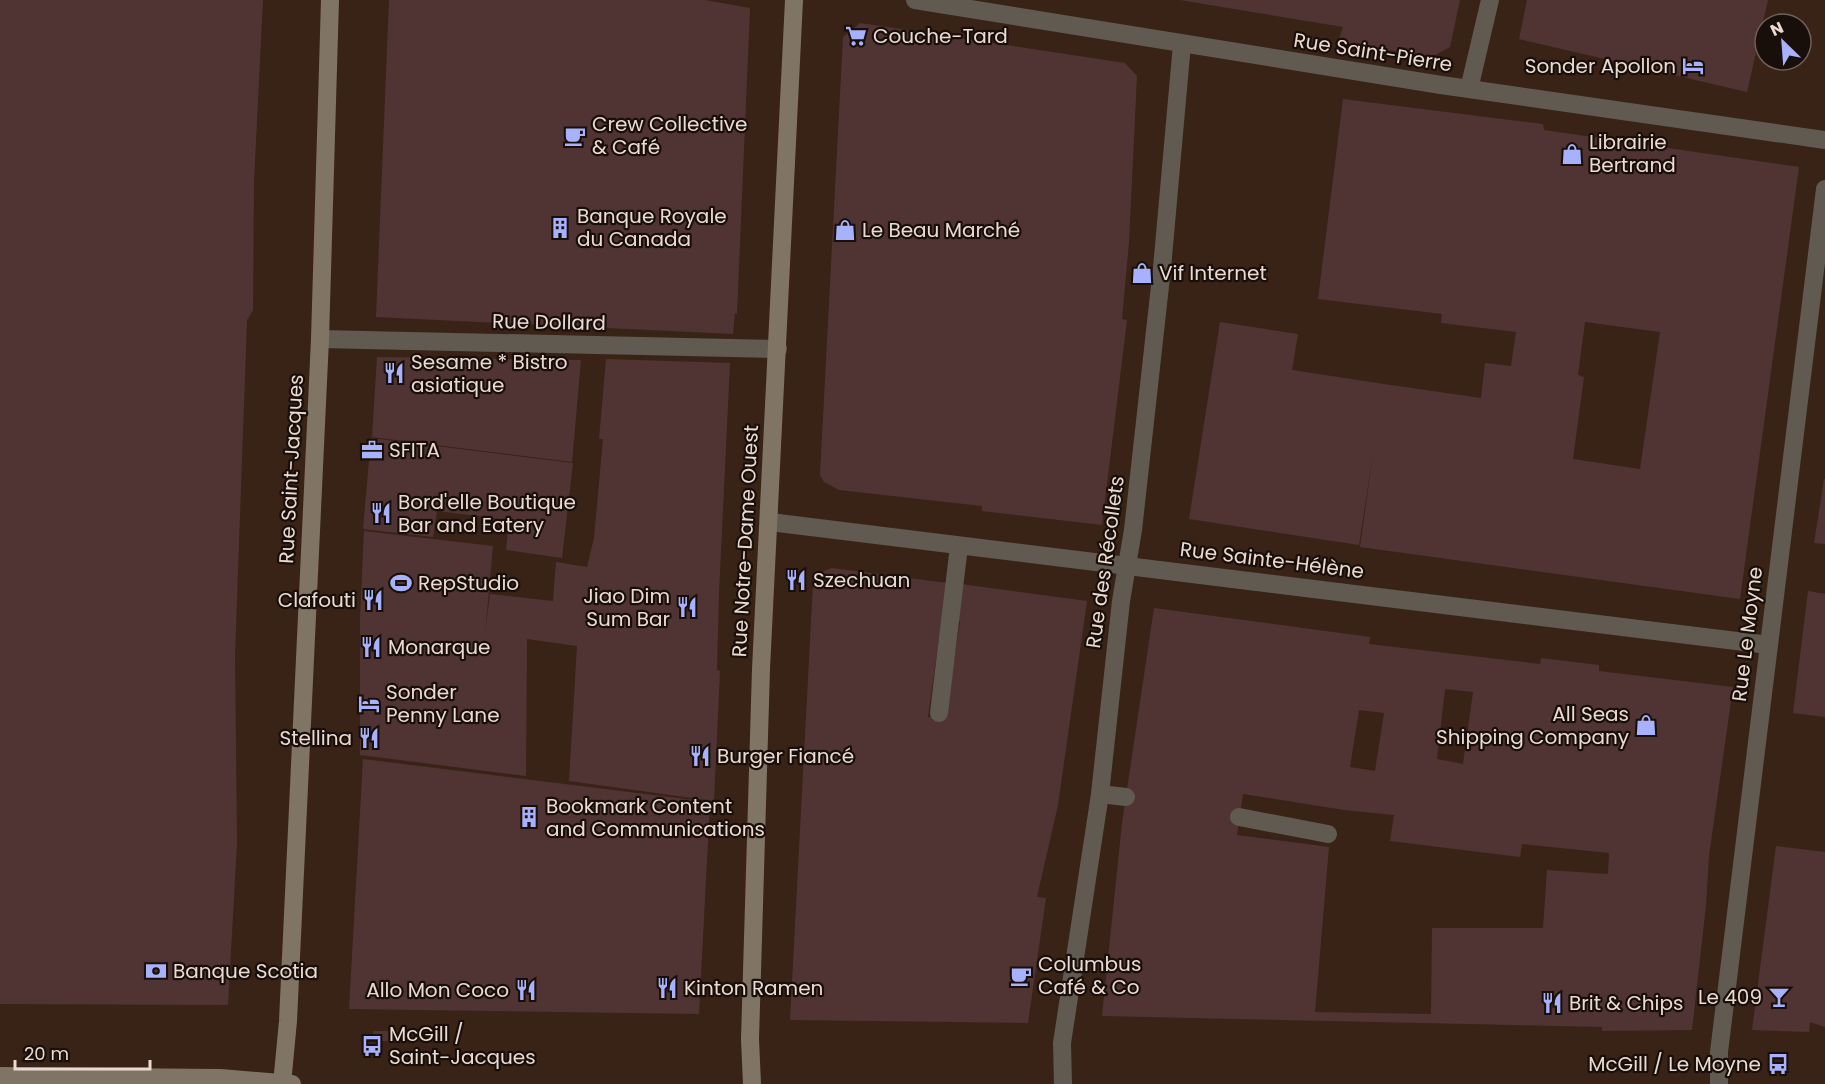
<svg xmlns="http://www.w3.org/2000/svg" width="1825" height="1084" viewBox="0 0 1825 1084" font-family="Poppins,sans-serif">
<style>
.building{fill:#503433;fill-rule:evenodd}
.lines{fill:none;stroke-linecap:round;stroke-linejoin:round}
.lane{stroke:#615a50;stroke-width:18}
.street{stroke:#615a50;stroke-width:18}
.secondary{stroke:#807565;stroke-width:18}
.labels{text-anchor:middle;stroke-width:4.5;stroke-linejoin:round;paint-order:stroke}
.poi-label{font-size:20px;fill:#eadad2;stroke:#190f0a;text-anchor:start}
.street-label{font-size:20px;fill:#eadad2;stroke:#190f0a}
</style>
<rect width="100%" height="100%" fill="#392317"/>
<!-- building -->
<g class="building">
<polygon points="0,0 263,0 254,181 253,310 247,320 235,655 237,843 228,1005 0,1004"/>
<polygon points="389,0 705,0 750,8 737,314 735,313 733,334 376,317"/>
<polygon points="1180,0 1460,0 1450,47 1432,57 1338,42 1343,27"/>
<polygon points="1527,0 1768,0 1747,92 1519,39"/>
<polygon points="860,23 1125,63 1137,76 1129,242 1122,319 1127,320 1102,525 982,511 982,506 839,490 824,482 820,475 843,37"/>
<path d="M1343,99L1543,124L1544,130L1799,167L1740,599L1360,547L1374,447L1359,545L1189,519L1220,322L1298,334L1292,370L1384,384L1481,398L1485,363L1511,366L1516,332L1441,323L1442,314L1318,299ZM1585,322L1660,332L1640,469L1573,459L1584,377L1578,375Z"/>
<polygon points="377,357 581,360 572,462 372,437"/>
<polygon points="606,359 730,363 719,593 717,670 720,671 714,801 569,781 577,646 527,639 526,776 360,755 360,618 376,620 360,618 364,531 493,546 485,634 490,594 553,601 556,562 587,567 594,538 603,439 599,439"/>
<polygon points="371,438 573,463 562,558 506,550 509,520 437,511 433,537 363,529"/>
<polygon points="1824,479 1825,479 1825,544 1814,543"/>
<polygon points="832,568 947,583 928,717 945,719 960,622 955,621 961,584 1087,601 1058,805 1037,897 1046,898 1028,1023 790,1020 813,584 819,573"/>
<polygon points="1808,591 1825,594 1825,717 1793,713"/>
<path d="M1154,608L1370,637L1369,644L1540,664L1541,658L1599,665V671L1733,687L1709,856L1706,905L1692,1030L1602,1031V1027L1102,1016L1122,823ZM1445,689L1473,692L1463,764L1437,759ZM1359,710L1384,713L1375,771L1350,767ZM1243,794L1344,810L1394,815L1390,841L1520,857L1522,844L1609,853L1608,874L1547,870L1543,928H1432L1431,1014L1315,1012L1329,847L1237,835Z"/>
<polygon points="363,759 710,802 699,1014 349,1009"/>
<polygon points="1776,846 1825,852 1825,1027 1810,1022 1809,1032 1752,1030"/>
<rect x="373" y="1031" width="25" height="10"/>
</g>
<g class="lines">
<!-- lane -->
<g class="lane">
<polyline points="320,339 778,349"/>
<polyline points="939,713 959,546"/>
<polyline points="1100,794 1126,797"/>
<polyline points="1239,817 1328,834"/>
</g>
<!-- street -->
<g class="street">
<polyline points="915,0 1441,85 1825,140"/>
<polyline points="1469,89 1490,0"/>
<polyline points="770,522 1769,645"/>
<polyline points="1063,1084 1062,1043 1100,794 1121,601 1133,530 1162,268 1182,44"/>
<polyline points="1719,1084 1719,1052 1825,189"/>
</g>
<!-- secondary -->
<g class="secondary">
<polyline points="0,1076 220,1078 292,1084"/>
<polyline points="282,1084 288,1021 320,339 330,0"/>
<polyline points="752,1084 750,1039 761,669 794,0"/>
</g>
</g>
<!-- icons -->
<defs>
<symbol id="supermarket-bare" viewBox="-9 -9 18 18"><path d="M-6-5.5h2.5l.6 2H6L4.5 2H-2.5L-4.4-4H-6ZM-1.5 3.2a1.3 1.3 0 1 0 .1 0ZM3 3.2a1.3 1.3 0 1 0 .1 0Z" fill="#a7b1fc" stroke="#190f0a" stroke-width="2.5" paint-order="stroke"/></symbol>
<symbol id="hotel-bare" viewBox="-9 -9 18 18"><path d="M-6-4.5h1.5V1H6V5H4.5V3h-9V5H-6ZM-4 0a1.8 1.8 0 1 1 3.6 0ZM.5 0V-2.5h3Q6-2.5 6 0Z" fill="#a7b1fc" stroke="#190f0a" stroke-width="2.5" paint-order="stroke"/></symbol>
<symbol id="cafe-bare" viewBox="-9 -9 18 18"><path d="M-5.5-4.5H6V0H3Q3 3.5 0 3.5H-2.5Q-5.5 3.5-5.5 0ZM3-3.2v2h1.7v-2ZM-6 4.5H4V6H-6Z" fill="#a7b1fc" stroke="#190f0a" stroke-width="2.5" paint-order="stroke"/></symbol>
<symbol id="shop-bare" viewBox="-9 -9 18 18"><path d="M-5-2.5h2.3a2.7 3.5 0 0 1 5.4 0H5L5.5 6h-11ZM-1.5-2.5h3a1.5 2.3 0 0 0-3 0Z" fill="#a7b1fc" stroke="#190f0a" stroke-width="2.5" paint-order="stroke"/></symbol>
<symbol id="building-bare" viewBox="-9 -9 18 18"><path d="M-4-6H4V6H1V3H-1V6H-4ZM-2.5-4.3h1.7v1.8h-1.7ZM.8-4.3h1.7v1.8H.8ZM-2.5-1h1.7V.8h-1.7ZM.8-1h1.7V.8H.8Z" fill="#a7b1fc" stroke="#190f0a" stroke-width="2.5" paint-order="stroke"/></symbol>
<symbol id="restaurant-bare" viewBox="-9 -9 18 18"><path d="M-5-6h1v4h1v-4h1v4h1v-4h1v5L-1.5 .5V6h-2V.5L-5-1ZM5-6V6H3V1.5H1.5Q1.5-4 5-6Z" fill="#a7b1fc" stroke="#190f0a" stroke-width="2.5" paint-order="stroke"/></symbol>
<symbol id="office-bare" viewBox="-9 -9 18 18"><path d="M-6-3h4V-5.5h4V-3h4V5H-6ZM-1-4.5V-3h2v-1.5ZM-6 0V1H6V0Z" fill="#a7b1fc" stroke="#190f0a" stroke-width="2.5" paint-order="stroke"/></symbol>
<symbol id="stadium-bare" viewBox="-9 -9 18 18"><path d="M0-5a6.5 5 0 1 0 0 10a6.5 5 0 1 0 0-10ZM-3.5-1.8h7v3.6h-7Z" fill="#a7b1fc" stroke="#190f0a" stroke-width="2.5" paint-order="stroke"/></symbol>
<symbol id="bank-bare" viewBox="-9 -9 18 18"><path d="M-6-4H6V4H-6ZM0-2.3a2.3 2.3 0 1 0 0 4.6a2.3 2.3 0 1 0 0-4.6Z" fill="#a7b1fc" stroke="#190f0a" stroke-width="2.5" paint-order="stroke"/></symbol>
<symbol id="bar-bare" viewBox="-9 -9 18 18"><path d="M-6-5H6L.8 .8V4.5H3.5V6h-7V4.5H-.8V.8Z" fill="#a7b1fc" stroke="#190f0a" stroke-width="2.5" paint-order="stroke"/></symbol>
<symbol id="bus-bare" viewBox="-9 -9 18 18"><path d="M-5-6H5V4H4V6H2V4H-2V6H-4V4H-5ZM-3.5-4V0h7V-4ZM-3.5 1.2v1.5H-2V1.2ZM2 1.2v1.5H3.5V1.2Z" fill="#a7b1fc" stroke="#190f0a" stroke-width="2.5" paint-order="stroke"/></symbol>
</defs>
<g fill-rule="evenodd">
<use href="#supermarket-bare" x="841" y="21" width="30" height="30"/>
<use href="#hotel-bare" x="1678" y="51" width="30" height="30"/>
<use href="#cafe-bare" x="560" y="121" width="30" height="30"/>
<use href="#shop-bare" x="1557" y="139" width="30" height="30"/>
<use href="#building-bare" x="545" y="213" width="30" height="30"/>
<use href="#shop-bare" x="830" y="215" width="30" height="30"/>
<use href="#shop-bare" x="1127" y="258" width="30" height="30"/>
<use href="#restaurant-bare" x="379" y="358" width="30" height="30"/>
<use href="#office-bare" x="357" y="435" width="30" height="30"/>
<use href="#restaurant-bare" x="366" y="498" width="30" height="30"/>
<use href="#restaurant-bare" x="781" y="565" width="30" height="30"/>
<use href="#stadium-bare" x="386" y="568" width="30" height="30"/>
<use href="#restaurant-bare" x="358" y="585" width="30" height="30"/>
<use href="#restaurant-bare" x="672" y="592" width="30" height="30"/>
<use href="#restaurant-bare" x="356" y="632" width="30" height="30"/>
<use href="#hotel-bare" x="354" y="689" width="30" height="30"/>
<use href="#shop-bare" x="1631" y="710" width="30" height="30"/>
<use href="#restaurant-bare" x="354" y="723" width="30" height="30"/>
<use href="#restaurant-bare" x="685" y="741" width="30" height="30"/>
<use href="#building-bare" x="514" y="802" width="30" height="30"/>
<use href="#bank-bare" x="141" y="956" width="30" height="30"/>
<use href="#cafe-bare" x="1006" y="961" width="30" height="30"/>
<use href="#restaurant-bare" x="652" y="973" width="30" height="30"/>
<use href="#restaurant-bare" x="511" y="975" width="30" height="30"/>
<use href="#bar-bare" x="1764" y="982" width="30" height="30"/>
<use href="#restaurant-bare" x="1537" y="988" width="30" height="30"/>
<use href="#bus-bare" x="357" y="1031" width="30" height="30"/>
<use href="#bus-bare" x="1763" y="1049" width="30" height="30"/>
</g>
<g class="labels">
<!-- poi labels -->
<g class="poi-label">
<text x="873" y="43">Couche-Tard</text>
<text x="1676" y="73" text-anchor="end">Sonder Apollon</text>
<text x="592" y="131">Crew Collective<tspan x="592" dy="23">&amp; Café</tspan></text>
<text x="1589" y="149">Librairie<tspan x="1589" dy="23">Bertrand</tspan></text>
<text x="577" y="223">Banque Royale<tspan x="577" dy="23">du Canada</tspan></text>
<text x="862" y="237">Le Beau Marché</text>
<text x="1159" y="280">Vif Internet</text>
<text x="411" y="369">Sesame * Bistro<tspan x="411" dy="23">asiatique</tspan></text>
<text x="389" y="457">SFITA</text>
<text x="398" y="509">Bord'elle Boutique<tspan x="398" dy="23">Bar and Eatery</tspan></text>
<text x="813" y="587">Szechuan</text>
<text x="418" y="590">RepStudio</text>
<text x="670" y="603" text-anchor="end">Jiao Dim<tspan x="670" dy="23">Sum Bar</tspan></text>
<text x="356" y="607" text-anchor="end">Clafouti</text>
<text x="388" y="654">Monarque</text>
<text x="386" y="699">Sonder<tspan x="386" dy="23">Penny Lane</tspan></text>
<text x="1629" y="721" text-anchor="end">All Seas<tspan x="1629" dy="23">Shipping Company</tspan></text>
<text x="352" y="745" text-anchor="end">Stellina</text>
<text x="717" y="763">Burger Fiancé</text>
<text x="546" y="813">Bookmark Content<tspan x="546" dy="23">and Communications</tspan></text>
<text x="1038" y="971">Columbus<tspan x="1038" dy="23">Café &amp; Co</tspan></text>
<text x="173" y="978">Banque Scotia</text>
<text x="684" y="995">Kinton Ramen</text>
<text x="509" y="997" text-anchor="end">Allo Mon Coco</text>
<text x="1762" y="1004" text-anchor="end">Le 409</text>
<text x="1569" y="1010">Brit &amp; Chips</text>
<text x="389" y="1041">McGill /<tspan x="389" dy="23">Saint-Jacques</tspan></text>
<text x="1761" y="1071" text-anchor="end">McGill / Le Moyne</text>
</g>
<!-- street labels -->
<g class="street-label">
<text transform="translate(1373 52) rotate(9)" y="7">Rue Saint-Pierre</text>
<text transform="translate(549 322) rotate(1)" y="7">Rue Dollard</text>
<text transform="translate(291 469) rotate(-87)" y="7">Rue Saint-Jacques</text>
<text transform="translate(745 541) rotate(-87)" y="7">Rue Notre-Dame Ouest</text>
<text transform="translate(1272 560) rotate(7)" y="7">Rue Sainte-Hélène</text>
<text transform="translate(1105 562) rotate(-82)" y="7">Rue des Récollets</text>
<text transform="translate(1747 634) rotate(-83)" y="7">Rue Le Moyne</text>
</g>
</g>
<!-- north arrow -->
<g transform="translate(1783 42) rotate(335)"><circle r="28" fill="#190f0a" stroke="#6d605a" stroke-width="1.5"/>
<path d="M0-4.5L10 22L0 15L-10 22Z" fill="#a7b1fc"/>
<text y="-9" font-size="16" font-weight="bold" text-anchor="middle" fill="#eadad2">N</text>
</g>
<!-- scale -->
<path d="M15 1060v9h135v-9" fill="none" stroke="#eadad2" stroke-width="3"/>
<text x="24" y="1060" font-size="18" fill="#eadad2" stroke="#190f0a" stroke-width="4.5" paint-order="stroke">20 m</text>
</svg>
